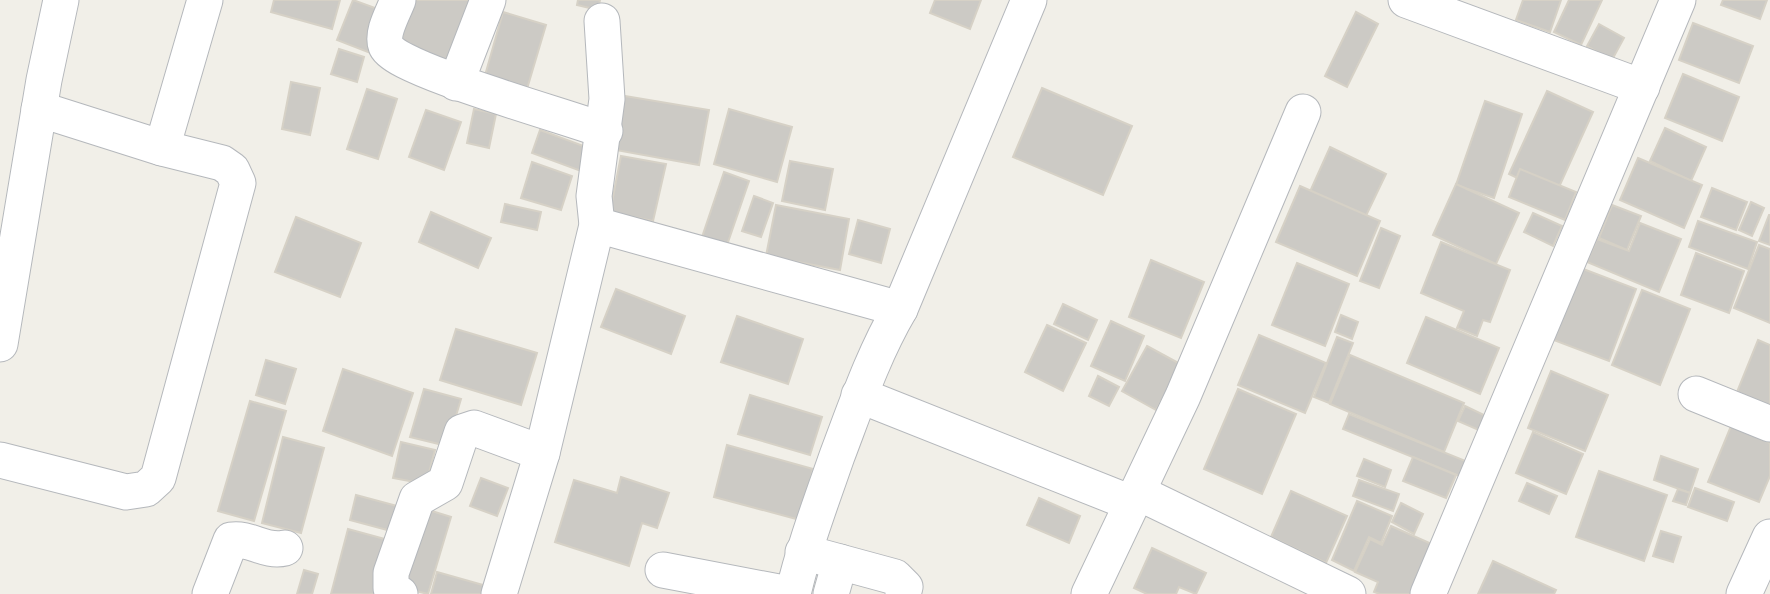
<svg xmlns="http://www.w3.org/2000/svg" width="1770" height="594" viewBox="0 0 1770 594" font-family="'Open Sans',sans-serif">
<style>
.building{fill:#cccac5;stroke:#d6d1c6;stroke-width:2}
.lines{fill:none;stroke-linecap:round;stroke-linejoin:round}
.minor-casing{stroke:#b5b8bc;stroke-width:37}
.minor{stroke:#fff;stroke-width:35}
</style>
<rect width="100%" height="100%" fill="#f1efe8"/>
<!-- building -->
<g class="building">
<polygon points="274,0 340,0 332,29 271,12"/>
<polygon points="353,0 389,13 373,54 337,40"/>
<polygon points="409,0 478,0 451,74 393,52"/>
<polygon points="578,0 600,0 598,10 577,5"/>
<polygon points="935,0 981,0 970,29 930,13"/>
<polygon points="1523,0 1561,0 1550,32 1516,20"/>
<polygon points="1569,0 1602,0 1581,45 1554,32"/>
<polygon points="1723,0 1767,0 1760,19 1721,5"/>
<polygon points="503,12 546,25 524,99 482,86"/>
<polygon points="1356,12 1378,24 1347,87 1325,76"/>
<polygon points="1693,23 1753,46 1739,83 1679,60"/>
<polygon points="1599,24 1624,38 1612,60 1587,46"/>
<polygon points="339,49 364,57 357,82 331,74"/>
<polygon points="1683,74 1739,97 1722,141 1665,118"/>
<polygon points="291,82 320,88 310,135 282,129"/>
<polygon points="1042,88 1132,126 1103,195 1013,157"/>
<polygon points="367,89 397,99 378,159 347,149"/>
<polygon points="1547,91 1593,112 1555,196 1509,174"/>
<polygon points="625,96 709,110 699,165 616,150"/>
<polygon points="1485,101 1522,114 1494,198 1456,185"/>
<polygon points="474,109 496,114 489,148 467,143"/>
<polygon points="729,109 792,127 777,182 714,164"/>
<polygon points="426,110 461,122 444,170 409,157"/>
<polygon points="1665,128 1706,147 1691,181 1650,161"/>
<polygon points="540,130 589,148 581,171 532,153"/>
<polygon points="1330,147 1386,174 1363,222 1308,196"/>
<polygon points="621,156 666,164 653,221 610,212"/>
<polygon points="1638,158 1702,185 1684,228 1620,200"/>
<polygon points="790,161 833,169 825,210 782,201"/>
<polygon points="532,162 572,176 561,210 521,198"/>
<polygon points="1520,169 1576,192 1565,220 1509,197"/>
<polygon points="724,172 749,181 726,248 701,240"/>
<polygon points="1456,184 1519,213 1496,264 1433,235"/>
<polygon points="1300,186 1380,221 1357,276 1276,242"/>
<polygon points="1712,188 1747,202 1736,230 1701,217"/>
<polygon points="754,196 773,203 761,237 742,231"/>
<polygon points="1751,202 1764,208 1752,236 1739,230"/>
<polygon points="505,204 541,212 537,230 501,222"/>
<polygon points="776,205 849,219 840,270 766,256"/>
<polygon points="1612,205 1641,216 1627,250 1599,238"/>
<polygon points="431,212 491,238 478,268 419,242"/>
<polygon points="1533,213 1562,226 1553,246 1524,232"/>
<polygon points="1769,215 1770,215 1770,245 1759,241"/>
<polygon points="296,217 361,243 340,297 275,272"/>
<polygon points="858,220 890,229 881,263 849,254"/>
<polygon points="1698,221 1757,242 1748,269 1689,247"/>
<polygon points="1640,223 1681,239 1659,292 1587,262 1597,239 1629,251"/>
<polygon points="1381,228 1400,236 1379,288 1360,281"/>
<polygon points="1441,242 1510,270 1490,322 1483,320 1477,336 1457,328 1464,311 1421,293"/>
<polygon points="1759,245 1770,249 1770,323 1734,308"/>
<polygon points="1696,253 1744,271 1729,313 1681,295"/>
<polygon points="1151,260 1204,282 1181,338 1129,317"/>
<polygon points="1297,263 1349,284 1325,346 1272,325"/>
<polygon points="1578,267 1636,289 1609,361 1551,339"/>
<polygon points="616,289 685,316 671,354 601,327"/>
<polygon points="1642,290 1690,309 1660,385 1612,365"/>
<polygon points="1063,304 1097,320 1088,340 1054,324"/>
<polygon points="1341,315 1358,322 1352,339 1335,332"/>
<polygon points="737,316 803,339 788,384 721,362"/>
<polygon points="1426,317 1499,348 1480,394 1407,363"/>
<polygon points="1111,321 1144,336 1125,381 1091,366"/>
<polygon points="1047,325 1086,343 1063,391 1025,372"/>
<polygon points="456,329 537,353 521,405 440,380"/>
<polygon points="1259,335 1326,363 1305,413 1238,385"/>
<polygon points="1337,337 1353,343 1329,403 1314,397"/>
<polygon points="1758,340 1770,345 1770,412 1735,397"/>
<polygon points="1147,346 1182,365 1156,410 1122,391"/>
<polygon points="1350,355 1464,403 1444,452 1330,404"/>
<polygon points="266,360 296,369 285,404 256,395"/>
<polygon points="343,369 413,393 392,456 323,431"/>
<polygon points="1551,371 1608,395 1585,451 1528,428"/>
<polygon points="1098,376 1119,387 1109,406 1089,396"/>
<polygon points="424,389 461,399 447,446 410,437"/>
<polygon points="1238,389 1296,414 1262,494 1204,469"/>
<polygon points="750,395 822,417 810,455 738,434"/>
<polygon points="250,401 286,411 254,521 218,511"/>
<polygon points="1465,406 1488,417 1481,431 1458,421"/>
<polygon points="1349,414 1468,462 1462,477 1343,429"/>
<polygon points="1731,426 1770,443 1770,476 1759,502 1708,482"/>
<polygon points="1533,432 1583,454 1566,494 1516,473"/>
<polygon points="283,437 324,448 301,533 262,523"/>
<polygon points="401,442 435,450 426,484 393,478"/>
<polygon points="727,445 813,469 800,520 714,497"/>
<polygon points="1661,456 1698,469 1690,493 1654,480"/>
<polygon points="1413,457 1456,475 1446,498 1403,481"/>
<polygon points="1364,459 1391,470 1385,487 1357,476"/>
<polygon points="1599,471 1667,495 1644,561 1576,537"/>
<polygon points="621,477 669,493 657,528 642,523 629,566 555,542 574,480 617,493"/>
<polygon points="481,478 508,488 497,516 470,506"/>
<polygon points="1359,480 1399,494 1393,511 1353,496"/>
<polygon points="1527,483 1557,496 1549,514 1519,501"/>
<polygon points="1695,488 1734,502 1727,521 1688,507"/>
<polygon points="1678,489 1690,493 1686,505 1673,501"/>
<polygon points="1291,491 1347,516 1326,563 1271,537"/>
<polygon points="356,495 397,506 391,531 350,520"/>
<polygon points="1039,498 1080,516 1069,543 1027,525"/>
<polygon points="1357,501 1392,516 1381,543 1369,537 1354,571 1332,560"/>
<polygon points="1401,503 1423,514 1414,534 1392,522"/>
<polygon points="419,507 451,517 428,594 396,586"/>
<polygon points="1391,526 1434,545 1412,594 1380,594 1374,592 1378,582 1355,572 1370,539 1382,545"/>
<polygon points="348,529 392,541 378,594 331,594"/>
<polygon points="1661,531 1681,537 1673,562 1653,556"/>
<polygon points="1152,548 1206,573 1196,594 1179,587 1176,594 1147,594 1134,588"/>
<polygon points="1493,561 1556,590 1554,594 1478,594"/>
<polygon points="304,570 318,574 312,594 297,594"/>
<polygon points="437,572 490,587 488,594 431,594"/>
</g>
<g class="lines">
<defs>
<g id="minor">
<path d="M398,0C393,13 381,33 386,46C393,69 573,118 605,131"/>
<polyline points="1406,0 1642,87"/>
<polyline points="456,83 488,0"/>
<polyline points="162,148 205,0"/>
<polyline points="597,225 900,309"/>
<polyline points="0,344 44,80 61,0"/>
<polyline points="1696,394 1770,424"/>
<polyline points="859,395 1131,503"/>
<polyline points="0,460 126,492 146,489 158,478 238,183 232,170 222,163 162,148 39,109"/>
<polyline points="1137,492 1348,594"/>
<polyline points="803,552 895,577 905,587 903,594"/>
<polyline points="663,570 789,594"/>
<path d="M210,594L231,540C250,537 265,553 285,548"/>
<polyline points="400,594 391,588 391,573 417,499 445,483 462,432 474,428 542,453"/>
<polyline points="499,594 542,453 597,225 594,196 607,99 602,21"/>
<path d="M793,594C804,547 821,502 837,456C856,406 873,355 900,309L1029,0"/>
<polyline points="831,594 840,562"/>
<polyline points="1089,594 1183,396 1303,112"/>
<polyline points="1428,594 1678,0"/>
<polyline points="1744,594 1770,537"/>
</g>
</defs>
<!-- minor casing -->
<use href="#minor" class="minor-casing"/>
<!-- minor -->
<use href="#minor" class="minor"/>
</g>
</svg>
